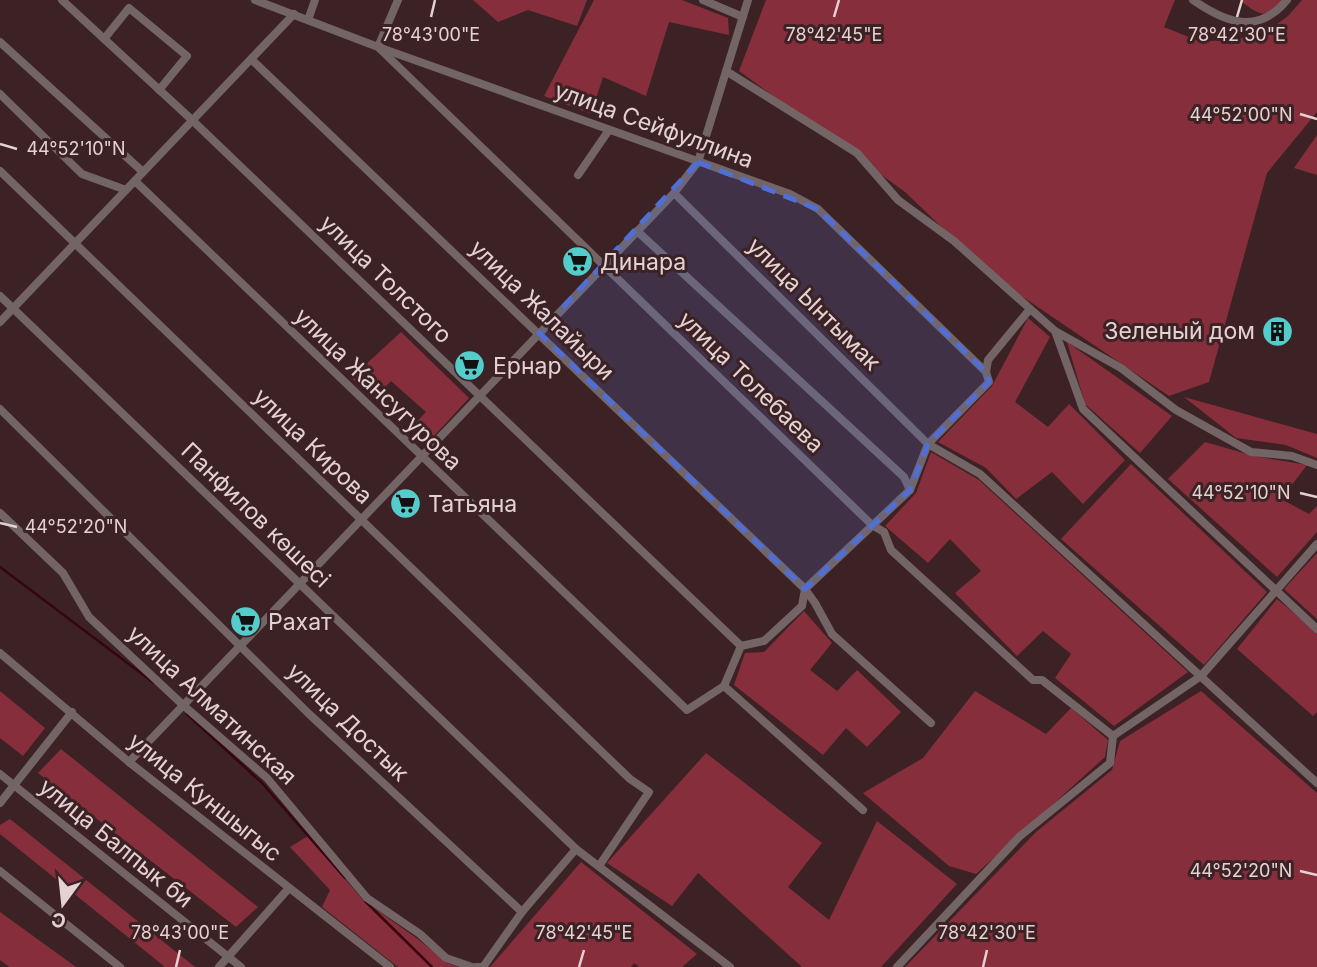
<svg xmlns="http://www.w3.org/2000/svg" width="1317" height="967" viewBox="0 0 1317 967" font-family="Inter,sans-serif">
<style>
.grass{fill:#872e3c}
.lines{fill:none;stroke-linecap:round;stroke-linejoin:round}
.stream{stroke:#36050f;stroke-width:2.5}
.street{stroke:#736566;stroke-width:8}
.marked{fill:#4f6fd7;fill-opacity:0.2;stroke:#4f6fd7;stroke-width:5;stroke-dasharray:14 9;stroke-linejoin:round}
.ticks{fill:none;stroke:#e4d2d3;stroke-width:2.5}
.labels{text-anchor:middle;stroke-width:6;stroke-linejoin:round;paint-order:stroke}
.street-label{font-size:23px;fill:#e4d2d3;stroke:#3c2224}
.poi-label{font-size:23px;fill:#e4d2d3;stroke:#3c2224;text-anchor:start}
.ticks-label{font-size:18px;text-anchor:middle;fill:#e4d2d3;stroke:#3c2224;stroke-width:6;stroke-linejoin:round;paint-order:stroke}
</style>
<rect width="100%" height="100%" fill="#3c2224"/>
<!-- grass -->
<g class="grass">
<polygon points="473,0 587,0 577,26 528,10 498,22"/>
<polygon points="594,0 682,0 728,18 729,35 669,22 646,96 603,77 591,114 544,96"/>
<polygon points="766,0 1175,0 1164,27 1201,42 1261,36 1288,16 1302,0 1317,0 1317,112 1267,173 1209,382 1169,396 995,278 905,192 739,71"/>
<path d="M1240,0H1282C1270,23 1255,13 1240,0Z"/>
<polygon points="1317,135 1317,175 1294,168"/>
<polygon points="1028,318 1050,337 1015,402 1048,427 1069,404 1125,460 1083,504 1052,472 1016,499 986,468 938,442 992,386"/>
<polygon points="401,332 469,398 434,436 411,428 426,412 391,381 376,397 351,378"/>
<polygon points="1067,342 1172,416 1140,453 1085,404"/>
<polygon points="1184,397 1317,434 1317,458 1286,445 1236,438"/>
<polygon points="1205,442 1254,456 1307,465 1281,499 1309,514 1317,506 1317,532 1277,577 1168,479"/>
<polygon points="931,452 979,480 1188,672 1114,726 1055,678 1071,654 1043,631 1017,656 955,593 981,571 950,539 928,563 885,526 916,493"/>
<polygon points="1131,464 1267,592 1204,665 1061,539"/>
<polygon points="1317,553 1317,619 1284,589"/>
<polygon points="1277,599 1317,632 1317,712 1313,716 1237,649"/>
<polygon points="804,611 832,643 810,670 837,691 857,670 901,712 867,747 846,728 823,755 734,685 745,653 764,652"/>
<polygon points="0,691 45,728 23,756 0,738"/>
<polygon points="975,691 1046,734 1071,708 1108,740 1105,757 976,874 949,866 863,793 923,758"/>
<polygon points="1201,691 1317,793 1317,967 905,967 1036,832 1112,770 1120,741"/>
<polygon points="61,749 258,907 236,927 38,773"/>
<polygon points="706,753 822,843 788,887 829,920 877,821 957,884 881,967 802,967 698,873 672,906 607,863"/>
<polygon points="10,819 195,967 165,967 0,834 0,825"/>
<polygon points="308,836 363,900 419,940 447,963 458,967 398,967 322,907 330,890 290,847"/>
<polygon points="581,862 697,954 682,967 639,967 634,963 631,967 490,967"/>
<polygon points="0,912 76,967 9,967 0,960"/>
</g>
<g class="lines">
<!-- stream -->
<g class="stream">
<polyline points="0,567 154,683"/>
<polyline points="187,714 262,783 345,878"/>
<polyline points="365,901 432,967"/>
</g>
<!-- street -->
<g class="street">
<polyline points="62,0 192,120 741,646"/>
<polyline points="255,0 378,47 790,194 818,209 986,372"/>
<polyline points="398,0 378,47 872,525 884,532 891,550 1033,680 1042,680 1113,736 1201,676 1317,544"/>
<polyline points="703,0 743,17"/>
<path d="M1193,0C1226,23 1258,35 1287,0"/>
<polyline points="308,20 315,0"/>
<polyline points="104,39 129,8 187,56 159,90"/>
<polyline points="0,42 143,172"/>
<polyline points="251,59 805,589 815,603 832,634 931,723"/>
<polyline points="726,71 857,153 898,200 954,241 1055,331 1083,409 1317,629"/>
<polyline points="0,94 82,174 126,190"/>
<polyline points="0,171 630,779 649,792 599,866"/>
<polyline points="578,175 609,130"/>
<polyline points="135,181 687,710 724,686 741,646 764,641 802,606 805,589 910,490 928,444 989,382 986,372 988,360 1030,309"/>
<polyline points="674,193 928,444 980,474 1317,783"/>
<polyline points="637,231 904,477 910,490"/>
<polyline points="0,296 576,849 730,967"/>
<polyline points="0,322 294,14"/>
<polyline points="1055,331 1121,368 1176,410 1251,452 1292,456 1317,465"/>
<polyline points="0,409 308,713 522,912"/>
<polyline points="0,513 63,573 89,617 183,705 267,778 367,898 420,934 446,958 472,967"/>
<polyline points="0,653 129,762 390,967"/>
<polyline points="724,686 863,810"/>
<polyline points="129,762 674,193 698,162 748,0"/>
<polyline points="0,774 241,967"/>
<polyline points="0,803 72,712"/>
<polyline points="0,871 120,967"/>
<polyline points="219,967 289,888"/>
<polyline points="476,967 483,967 522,912 576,849"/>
<polyline points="897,967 1019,837 1110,763 1113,736"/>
</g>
</g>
<!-- marked area -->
<path class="marked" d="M698,162L818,209L986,372L989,382L928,444L910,490L805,589L539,333Z"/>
<!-- ticks -->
<path class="ticks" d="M431,17L435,0M834,17L839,0M1237,17L1242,0M1300,114L1317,119M0,144L17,149M1300,493L1317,497M0,523L17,527M1300,871L1317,875M176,967L180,950M579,967L584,950M983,967L987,950"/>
<!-- icons -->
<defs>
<symbol id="supermarket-disc" viewBox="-11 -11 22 22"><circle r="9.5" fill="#52cdcc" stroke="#3c2224"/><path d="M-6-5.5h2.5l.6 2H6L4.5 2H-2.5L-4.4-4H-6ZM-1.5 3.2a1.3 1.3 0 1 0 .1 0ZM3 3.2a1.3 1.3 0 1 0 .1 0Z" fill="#111"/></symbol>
<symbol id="building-disc" viewBox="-11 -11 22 22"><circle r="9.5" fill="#52cdcc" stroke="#3c2224"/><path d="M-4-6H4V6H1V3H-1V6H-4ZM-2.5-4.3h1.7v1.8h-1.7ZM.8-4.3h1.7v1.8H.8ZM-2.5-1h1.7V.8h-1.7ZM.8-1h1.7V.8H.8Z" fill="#111"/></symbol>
</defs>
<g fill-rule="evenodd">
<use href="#supermarket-disc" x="560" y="244" width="35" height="35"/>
<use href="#building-disc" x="1260" y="314" width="35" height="35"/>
<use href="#supermarket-disc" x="452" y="348" width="35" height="35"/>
<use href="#supermarket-disc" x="388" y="486" width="35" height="35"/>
<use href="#supermarket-disc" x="228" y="604" width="35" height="35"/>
</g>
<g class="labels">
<!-- street labels -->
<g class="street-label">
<text transform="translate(654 125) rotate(20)" y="8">улица Сейфуллина</text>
<text transform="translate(386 279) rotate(44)" y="8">улица Толстого</text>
<text transform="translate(814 304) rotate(45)" y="8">улица Ынтымак</text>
<text transform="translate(542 310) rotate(44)" y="8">улица Жалайыри</text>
<text transform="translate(751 382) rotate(44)" y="8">улица Толебаева</text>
<text transform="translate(378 389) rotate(44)" y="8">улица Жансугурова</text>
<text transform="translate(313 446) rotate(44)" y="8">улица Кирова</text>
<text transform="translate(256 515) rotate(44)" y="8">Панфилов көшесі</text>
<text transform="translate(212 705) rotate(43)" y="8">улица Алматинская</text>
<text transform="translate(348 722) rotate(44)" y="8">улица Достык</text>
<text transform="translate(205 797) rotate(39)" y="8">улица Куншыгыс</text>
<text transform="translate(116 843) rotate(39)" y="8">улица Балпык би</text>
</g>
<!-- poi labels -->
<g class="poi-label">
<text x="600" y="270">Динара</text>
<text x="1255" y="339" text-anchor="end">Зеленый дом</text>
<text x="493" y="374">Ернар</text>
<text x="428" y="512">Татьяна</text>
<text x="268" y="630">Рахат</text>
</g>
</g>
<g class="ticks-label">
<text x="431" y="41">78°43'00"E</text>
<text x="834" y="41">78°42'45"E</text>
<text x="1237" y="41">78°42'30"E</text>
<text x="1241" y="121">44°52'00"N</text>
<text x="76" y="155">44°52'10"N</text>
<text x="1241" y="499">44°52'10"N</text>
<text x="76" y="533">44°52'20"N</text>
<text x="1241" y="877">44°52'20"N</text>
<text x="180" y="939">78°43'00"E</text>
<text x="584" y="939">78°42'45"E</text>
<text x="987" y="939">78°42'30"E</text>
</g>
<!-- north arrow -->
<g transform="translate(63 904) rotate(195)" stroke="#3c2224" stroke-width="5" paint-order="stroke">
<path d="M0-5L12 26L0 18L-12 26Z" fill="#e4d2d3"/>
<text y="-10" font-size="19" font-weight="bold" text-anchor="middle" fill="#e4d2d3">С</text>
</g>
</svg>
